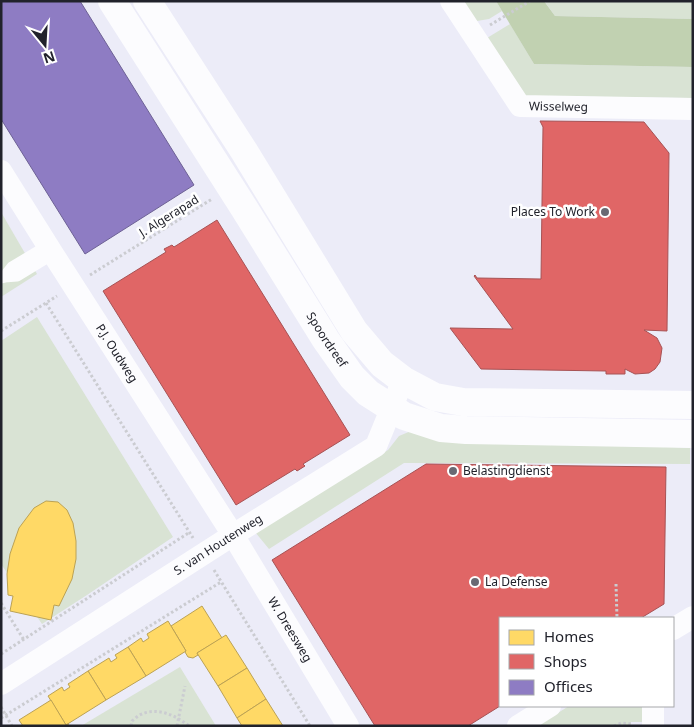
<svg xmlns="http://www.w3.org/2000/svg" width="694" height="727" viewBox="0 0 694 727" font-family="'Noto Sans',sans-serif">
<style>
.green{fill:#d9e3d4}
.water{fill:#c1d1b1}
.homes{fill:#ffd966;stroke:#bca254}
.shops{fill:#e06666;stroke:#a75254}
.offices{fill:#8e7cc3;stroke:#6d6195}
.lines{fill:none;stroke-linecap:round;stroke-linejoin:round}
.path{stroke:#cbccd1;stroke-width:3;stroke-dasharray:2.5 2.5;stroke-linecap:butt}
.lane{stroke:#fcfcfe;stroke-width:11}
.street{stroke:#fcfcfe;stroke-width:22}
.secondary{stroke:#fcfcfe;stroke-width:28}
.poi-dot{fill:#686973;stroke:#fff;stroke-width:2}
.labels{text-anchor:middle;stroke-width:5;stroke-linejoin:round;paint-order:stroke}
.street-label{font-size:12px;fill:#21222b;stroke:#fff}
.poi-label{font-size:12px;fill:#21222b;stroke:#fff;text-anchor:start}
</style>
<rect width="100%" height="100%" fill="#ececf8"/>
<!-- green -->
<g class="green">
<polygon points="459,1 496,1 502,11 489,19 471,22"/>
<polygon points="547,1 693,1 693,19 555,16 545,2"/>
<polygon points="510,24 534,64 693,67 693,98 526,96 487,38"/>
<polygon points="1,212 37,274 1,297"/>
<polygon points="37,317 173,537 87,595 42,624 1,564 1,341"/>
<polygon points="411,431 690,448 690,464 404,463 269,549 255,532 388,450 399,436"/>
<polygon points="180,667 216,726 81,726"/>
<polygon points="569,706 645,706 645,722 631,722 630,726 537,726"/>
</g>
<!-- water -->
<polygon class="water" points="496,1 544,1 555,16 693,19 693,67 534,64"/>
<!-- homes -->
<g class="homes">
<polygon points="46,501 58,502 67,510 73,523 76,541 76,559 72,579 59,606 54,605 51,620 10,611 13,596 8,595 7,574 10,554 19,528 34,508"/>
<polygon points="202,606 222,638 197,653 198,655 193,658 188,657 185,652 186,651 171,626"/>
<polygon points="168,621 186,651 146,676 128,647 141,638 143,642 149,638 147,634"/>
<polygon points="226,635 247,668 218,686 197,653"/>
<polygon points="128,647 146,676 106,700 88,671 109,658 111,662 117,658 115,655"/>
<polygon points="247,668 266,699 237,718 218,686"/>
<polygon points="88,671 106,700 66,725 48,696 62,687 64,691 70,687 68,684"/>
<polygon points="266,699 283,726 242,726 237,718"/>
<polygon points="51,700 66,725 68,724 69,726 23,726 19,720"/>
</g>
<!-- shops -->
<g class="shops">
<polygon points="540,121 644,122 669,153 667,331 644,330 657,338 662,348 660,362 655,369 649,373 635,374 625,369 625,374 606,374 606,371 481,369 450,328 513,329 474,276 475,275 477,278 541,279 543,127"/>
<polygon points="217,220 350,435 303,464 305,466 297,471 295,469 236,505 103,291 166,252 164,249 172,245 174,247"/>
<polygon points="426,464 666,467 664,604 641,618 500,618 500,706 468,726 375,726 272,560"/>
</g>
<!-- offices -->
<polygon class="offices" points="1,1 80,1 194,185 85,254 1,119"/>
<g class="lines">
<!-- path -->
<g class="path">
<polyline points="490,25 530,1"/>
<polyline points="90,275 212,199"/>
<polyline points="46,303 193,538"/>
<polyline points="1,331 57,296"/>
<polyline points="214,570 310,726"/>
<polyline points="616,584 617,618"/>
<polyline points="1,603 24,640"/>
<polyline points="1,654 190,532"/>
<polyline points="1,707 12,726"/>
<polyline points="1,718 221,582"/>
<path d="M131,726L132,721C135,719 138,715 142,714C158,707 177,716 189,726"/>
<polyline points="177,726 185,686"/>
<polyline points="614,726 621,723 632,724"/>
</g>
<!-- lane -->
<g class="lane">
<polyline points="4,277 17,276 53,254"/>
<polyline points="1,278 4,277 12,267 47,246"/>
</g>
<!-- street -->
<g class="street">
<path id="s1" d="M451,1L520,106L693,109"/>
<path id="s2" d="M1,171L53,254L233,535L348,726"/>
<polyline points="673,629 693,617"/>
<path id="s3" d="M1,684L233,535L376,446L403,380"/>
<polyline points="518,726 550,706"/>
<polyline points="653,726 653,706"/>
</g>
<!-- secondary -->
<g class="secondary">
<path id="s4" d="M112,1L244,208L326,340L352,377L368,393L404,416L441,428L466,430L693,434"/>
<polyline points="147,1 244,151 354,331 382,364 403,380 435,397 463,402 693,405"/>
</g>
</g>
<!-- markers -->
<g class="poi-dot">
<circle cx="605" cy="212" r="5"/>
<circle cx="453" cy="471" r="5"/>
<circle cx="475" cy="582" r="5"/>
</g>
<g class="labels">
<!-- street labels -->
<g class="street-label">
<text dy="4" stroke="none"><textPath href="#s1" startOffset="164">Wisselweg</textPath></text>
<text transform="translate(169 216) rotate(-32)" y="4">J. Algerapad</text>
<text dy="4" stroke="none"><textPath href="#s4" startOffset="401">Spoordreef</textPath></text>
<text dy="4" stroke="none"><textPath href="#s2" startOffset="216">P.J. Oudweg</textPath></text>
<text dy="4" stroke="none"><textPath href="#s3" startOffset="258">S. van Houtenweg</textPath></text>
<text dy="4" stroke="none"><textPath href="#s2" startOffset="542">W. Dreesweg</textPath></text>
</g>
<!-- poi labels -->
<g class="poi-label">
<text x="595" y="216" text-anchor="end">Places To Work</text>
<text x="463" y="475">Belastingdienst</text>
<text x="485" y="586">La Defense</text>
</g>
</g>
<!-- border -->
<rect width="694" height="727" fill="none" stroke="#21222b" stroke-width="5"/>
<!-- legend -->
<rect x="499" y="617" width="175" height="90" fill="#ffffff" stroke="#a6a7aa"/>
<rect x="509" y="630" width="25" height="15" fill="#ffd966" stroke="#a6a7aa"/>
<text x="544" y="642" font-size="15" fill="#21222b">Homes</text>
<rect x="509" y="654" width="25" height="15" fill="#e06666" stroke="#a6a7aa"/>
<text x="544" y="667" font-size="15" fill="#21222b">Shops</text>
<rect x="509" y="680" width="25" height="15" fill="#8e7cc3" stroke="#a6a7aa"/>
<text x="544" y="692" font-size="15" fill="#21222b">Offices</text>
<!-- north arrow -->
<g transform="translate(45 45) rotate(162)" stroke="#ffffff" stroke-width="4" paint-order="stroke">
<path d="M0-4L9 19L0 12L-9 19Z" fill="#21222b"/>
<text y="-8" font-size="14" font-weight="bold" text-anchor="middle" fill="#21222b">N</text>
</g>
</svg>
